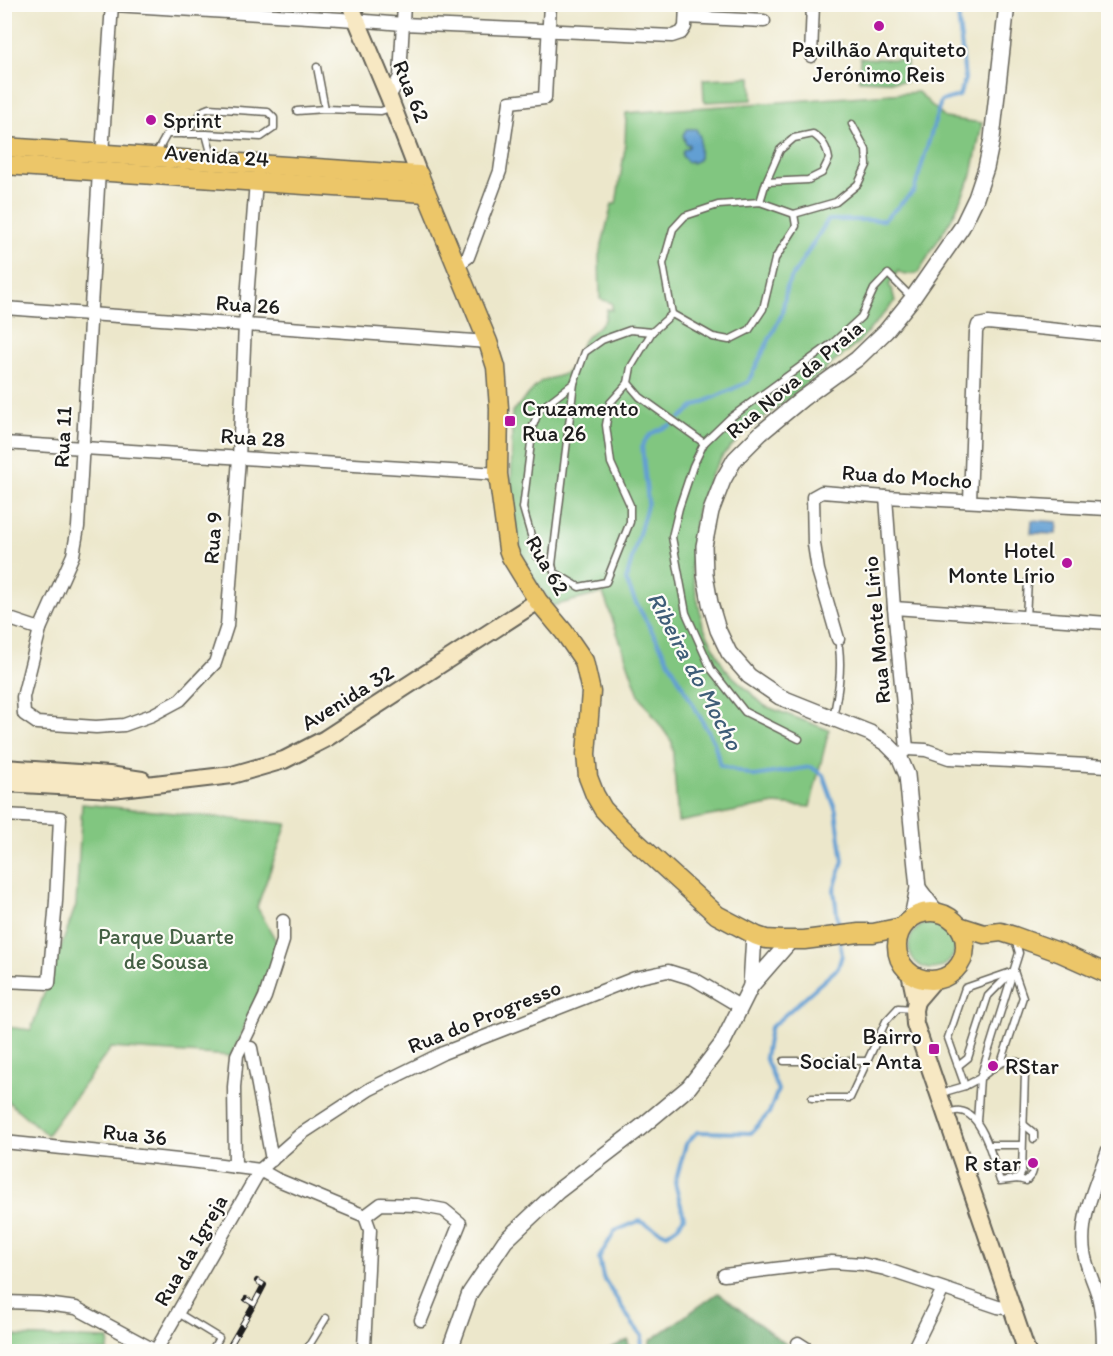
<svg xmlns="http://www.w3.org/2000/svg" width="1113" height="1356" viewBox="0 0 1113 1356" font-family="Itim,sans-serif">
<style>
.green{fill:#81c680;stroke:#4e714e;stroke-width:1.5}
.forest{fill:#68ab6e;stroke:#426445;stroke-width:1.5}
.water{fill:#629fd3;stroke:#3f5e78;stroke-width:1.5}
.lines{fill:none;stroke-linecap:round;stroke-linejoin:round}
.stream{stroke:#629fd3;stroke-width:4}
.service-casing{stroke:#656359;stroke-width:9}
.minor-casing{stroke:#656359;stroke-width:15}
.tertiary-casing{stroke:#656359;stroke-width:18}
.secondary-casing{stroke:#656359;stroke-width:20}
.primary-casing{stroke:#656359;stroke-width:21}
.service{stroke:#fff;stroke-width:6}
.minor{stroke:#fff;stroke-width:12}
.tertiary{stroke:#fff;stroke-width:15}
.secondary{stroke:#f7e8c3;stroke-width:16}
.primary{stroke:#ecc669;stroke-width:18}
.rail-casing{stroke:#1c1c1c;stroke-width:6}
.rail{stroke:#fdfcf7;stroke-width:4;stroke-dasharray:11;stroke-linecap:butt}
.poi-dot{fill:#b5179e;stroke:#fdfcf7;stroke-width:2}
.labels{text-anchor:middle;stroke-width:4.5;stroke-linejoin:round;paint-order:stroke}
.poi-label{font-size:22px;fill:#1c1c1c;stroke:#fdfcf7;text-anchor:start}
.street-label{font-size:22px;fill:#1c1c1c;stroke:#fdfcf7}
.park-label{font-size:22px;fill:#446044;stroke:#fdfcf7}
.water-label{font-size:24px;font-style:italic;fill:#3f5e78;stroke:#fdfcf7}
</style>
<rect width="100%" height="100%" fill="#fdfcf7"/>
<filter id="ink" filterUnits="userSpaceOnUse"><feTurbulence type="fractalNoise" baseFrequency=".0167" numOctaves="2"/><feDisplacementMap in="SourceGraphic" scale="12" xChannelSelector="R" yChannelSelector="G"/><feConvolveMatrix kernelMatrix="1 2 1 2 8 2 1 2 1" color-interpolation-filters="sRGB"/></filter>
<filter id="wash" filterUnits="userSpaceOnUse"><feTurbulence type="fractalNoise" baseFrequency=".008" numOctaves="4" result="noise"/><feDisplacementMap in="SourceGraphic" scale="24" xChannelSelector="R" yChannelSelector="G"/><feGaussianBlur stdDeviation="1.35" result="paint"/><feColorMatrix in="noise" values="0 0 0 0 0 0 0 0 0 0 0 0 0 0 0 0 0 1.4 0 .05"/><feComposite in="paint" operator="in"/></filter>
<g filter="url(#wash)">
<rect width="100%" height="100%" fill="#ece7cb"/>
<!-- green -->
<g class="green">
<polygon points="860,58 907,60 906,82 859,80"/>
<polygon points="751,77 752,100 704,102 703,79"/>
<polygon points="918,92 945,118 982,123 972,175 953,216 918,273 904,275 898,271 889,285 892,289 895,301 857,344 746,432 723,455 711,474 697,510 691,567 703,626 725,669 765,706 829,730 810,807 775,804 678,822 672,742 639,695 603,593 553,606 529,573 511,523 512,412 541,381 562,375 571,369 583,341 605,320 607,309 612,310 612,303 600,299 599,256 612,204 616,204 625,148 626,113"/>
<polygon points="82,804 287,824 257,907 279,946 232,1056 111,1048 47,1135 5,1099 4,1050 7,1027 31,1030 76,905"/>
<circle cx="932" cy="946" r="23"/>
<polygon points="7,1336 109,1339 108,1351 6,1351"/>
</g>
<!-- forest -->
<g class="forest">
<polygon points="718,1293 795,1351 649,1351 650,1341"/>
<polygon points="628,1340 629,1351 604,1351"/>
</g>
<!-- water -->
<g class="water">
<polygon points="687,129 696,129 700,137 699,160 692,163 691,161 688,162 682,156 683,150 689,147 689,144 686,144 683,135"/>
<polygon points="1032,520 1057,522 1056,534 1031,533"/>
</g>
<g class="lines">
<!-- stream -->
<g class="stream">
<polyline points="680,418 695,406 748,382 782,314 787,285 828,220 884,220 914,191 941,101 959,96 965,79 957,4"/>
<path d="M671,425C658,430 648,433 642,446L648,502L626,580L635,601L714,742L720,765L754,776L811,767L823,775L836,811L843,861L834,889L839,931"/>
<polyline points="641,1352 642,1336 632,1323 603,1277 599,1258 615,1231 639,1221 667,1234 677,1227 684,1217 675,1183 686,1144 697,1132 751,1133 769,1113 778,1090 765,1057 770,1028 838,968 842,955 840,941"/>
</g>
</g>
</g>
<g filter="url(#ink)">
<g class="lines">
<defs>
<g id="service">
<polyline points="317,67 325,109"/>
<polyline points="297,111 325,109 381,111 393,107"/>
<polyline points="184,134 204,110 209,108 268,112 274,118 274,128 261,137 206,134"/>
<polyline points="156,154 167,134 206,134 213,160"/>
<path d="M760,202L766,182L808,180L822,173L829,159C827,147 823,141 813,134L794,138L780,150L766,182"/>
<polyline points="672,314 713,337 729,340 749,330 763,309 775,259 796,226 794,214"/>
<polyline points="574,383 539,410 533,426 523,508 537,556 552,565 554,572 579,587 606,582 630,522 630,505 611,463 606,425 610,403 628,383"/>
<polyline points="704,443 640,397 628,383 631,367 652,332 672,314 663,264 673,229 685,216 718,205 760,202 794,214 836,202 858,184 867,165 866,150 852,124"/>
<polyline points="552,565 574,383 585,352 602,340 630,330 652,332"/>
<polyline points="1026,617 1028,581"/>
<path d="M833,718C838,694 842,671 839,647"/>
<polyline points="799,739 745,712 711,669 686,613 672,537 679,508 693,466 704,443 730,418 834,342 861,317 874,289 888,274 912,298"/>
<polyline points="784,1061 867,1061"/>
<polyline points="1001,1063 1023,997 1014,971"/>
<polyline points="958,1066 968,1058 988,996 1011,973"/>
<polyline points="965,1086 948,1038 965,988 1014,971"/>
<polyline points="941,1093 965,1086 980,1078 1019,953 1015,939"/>
<polyline points="812,1098 850,1098 886,1021 898,1008 913,1009"/>
<path d="M946,1113C950,1113 956,1110 960,1111C983,1113 994,1163 1000,1181L1018,1179L1026,1181L1032,1174L1033,1171"/>
<path d="M977,1121L980,1078C994,1068 1003,1056 1021,1063L1025,1072L1022,1172L1018,1179"/>
<polyline points="1023,1124 1034,1133 1034,1139"/>
<polyline points="988,1145 1022,1145"/>
<polyline points="178,1313 219,1338 211,1352"/>
<polyline points="305,1352 326,1318"/>
</g>
<g id="minor">
<polyline points="98,4 341,19 403,24 672,36 681,33 685,27 686,4"/>
<polyline points="686,17 764,21"/>
<polyline points="811,56 813,4"/>
<polyline points="389,97 400,77 404,4"/>
<polyline points="102,154 112,4"/>
<polyline points="99,171 78,527 73,555 40,629 23,697 24,714 37,723 96,727 124,725 152,715 180,700 215,663 227,626 239,458 245,325 256,181"/>
<polyline points="456,266 468,257 500,171 510,102 545,98 550,4"/>
<polyline points="4,308 488,342"/>
<polyline points="4,443 498,474"/>
<polyline points="886,497 894,608 907,749 899,756"/>
<polyline points="970,501 976,332 978,325 988,323 1108,335"/>
<polyline points="894,608 1108,623"/>
<polyline points="4,617 40,629"/>
<polyline points="838,639 818,570 814,544 813,497 822,492 886,497 1108,509"/>
<polyline points="907,749 926,750 949,758 1108,766"/>
<polyline points="4,815 60,818 56,901 49,983 4,981"/>
<polyline points="251,1048 272,1160"/>
<polyline points="4,1142 198,1162 260,1170 276,1179 365,1216 370,1230 364,1347 360,1352"/>
<polyline points="235,1167 234,1087 237,1055 265,997 283,941 283,921"/>
<polyline points="365,1216 381,1204 417,1205 444,1210 460,1223 421,1320"/>
<polyline points="724,1275 832,1262 862,1264 885,1269 998,1307 1012,1309"/>
<polyline points="4,1302 39,1303 76,1308 156,1351"/>
<polyline points="798,1343 812,1352"/>
<polyline points="155,1352 260,1170 301,1134 370,1089 443,1053 635,978 668,971 694,979 741,1007"/>
<polyline points="912,1352 943,1289"/>
<path d="M1103,1352C1103,1334 1102,1313 1098,1296C1094,1282 1086,1267 1084,1252C1079,1217 1097,1182 1108,1150"/>
</g>
<g id="tertiary">
<polyline points="918,888 936,912"/>
<polyline points="912,917 918,888 907,775 899,756 887,744 870,733 780,697 749,676 729,653 718,630 710,603 705,575 704,546 711,511 723,480 735,459 761,433 802,399 857,359 886,331 912,299 962,227 976,198 986,168 992,139 1007,4"/>
<polyline points="751,986 754,935"/>
<polyline points="449,1352 470,1293 505,1241 558,1191 640,1128 689,1087 722,1044 751,986 791,940"/>
</g>
<g id="secondary">
<polyline points="350,4 389,97 419,175"/>
<polyline points="4,768 109,775 142,780"/>
<polyline points="4,783 112,789 232,775 284,760 325,739 538,601"/>
<polyline points="910,973 916,1001 914,1010 915,1024 1027,1352"/>
<polyline points="916,1001 934,980"/>
</g>
<g id="primary">
<polyline points="4,147 419,175 488,342 496,367 499,408 498,474 508,549 511,557 538,601 564,632 584,661 591,692 586,754 588,777 595,795 603,809 621,828 717,915 757,936 766,939 782,940 804,940 859,933 873,933 902,927"/>
<polyline points="4,165 426,193"/>
<circle cx="931" cy="946" r="34"/>
<polyline points="959,926 984,934 1001,932 1014,936 1061,953 1108,974"/>
</g>
</defs>
<!-- service casing -->
<use href="#service" class="service-casing"/>
<!-- minor casing -->
<use href="#minor" class="minor-casing"/>
<!-- tertiary casing -->
<use href="#tertiary" class="tertiary-casing"/>
<!-- secondary casing -->
<use href="#secondary" class="secondary-casing"/>
<!-- primary casing -->
<use href="#primary" class="primary-casing"/>
<!-- service -->
<use href="#service" class="service"/>
<!-- minor -->
<use href="#minor" class="minor"/>
<!-- tertiary -->
<use href="#tertiary" class="tertiary"/>
<!-- secondary -->
<use href="#secondary" class="secondary"/>
<!-- primary -->
<use href="#primary" class="primary"/>
<defs>
<g id="rail">
<polyline points="254,1304 264,1285 257,1281"/>
<polyline points="231,1344 254,1304 246,1299"/>
</g>
</defs>
<!-- rail casing -->
<use href="#rail" class="rail-casing"/>
<!-- rail -->
<use href="#rail" class="rail"/>
</g>
</g>
<!-- markers -->
<g class="poi-dot">
<circle cx="879" cy="26" r="6"/>
<circle cx="151" cy="120" r="6"/>
<rect x="504" y="415" width="12" height="12" rx="3"/>
<circle cx="1067" cy="563" r="6"/>
<rect x="928" y="1043" width="12" height="12" rx="3"/>
<circle cx="993" cy="1066" r="6"/>
<circle cx="1033" cy="1163" r="6"/>
</g>
<g class="labels">
<!-- poi labels -->
<g class="poi-label">
<text x="879" y="57" text-anchor="middle">Pavilhão Arquiteto<tspan x="879" dy="25">Jerónimo Reis</tspan></text>
<text x="163" y="128">Sprint</text>
<text x="522" y="416">Cruzamento<tspan x="522" dy="25">Rua 26</tspan></text>
<text x="1055" y="558" text-anchor="end">Hotel<tspan x="1055" dy="25">Monte Lírio</tspan></text>
<text x="922" y="1044" text-anchor="end">Bairro<tspan x="922" dy="25">Social - Anta</tspan></text>
<text x="1005" y="1074">RStar</text>
<text x="1021" y="1171" text-anchor="end">R star</text>
</g>
<!-- street labels -->
<g class="street-label">
<text transform="translate(412 91) rotate(68)" y="8">Rua 62</text>
<text transform="translate(217 155) rotate(4)" y="8">Avenida 24</text>
<text transform="translate(248 304) rotate(4)" y="8">Rua 26</text>
<text transform="translate(794 379) rotate(-40)" y="8">Rua Nova da Praia</text>
<text transform="translate(62 437) rotate(-87)" y="8">Rua 11</text>
<text transform="translate(253 437) rotate(4)" y="8">Rua 28</text>
<text transform="translate(907 476) rotate(4)" y="8">Rua do Mocho</text>
<text transform="translate(212 538) rotate(-86)" y="8">Rua 9</text>
<text transform="translate(548 565) rotate(60)" y="8">Rua 62</text>
<text transform="translate(876 630) rotate(-95)" y="8">Rua Monte Lírio</text>
<text transform="translate(347 697) rotate(-32)" y="8">Avenida 32</text>
<text transform="translate(484 1016) rotate(-22)" y="8">Rua do Progresso</text>
<text transform="translate(135 1134) rotate(6)" y="8">Rua 36</text>
<text transform="translate(190 1250) rotate(-60)" y="8">Rua da Igreja</text>
</g>
<!-- park labels -->
<g class="park-label">
<text x="166" y="944">Parque Duarte<tspan x="166" dy="25">de Sousa</tspan></text>
</g>
<!-- water labels -->
<g class="water-label">
<text transform="translate(695 671) rotate(62)" y="8">Ribeira do Mocho</text>
</g>
</g>
<!-- margin -->
<rect width="1113" height="1356" fill="none" stroke="#fdfcf7" stroke-width="24"/>
</svg>
